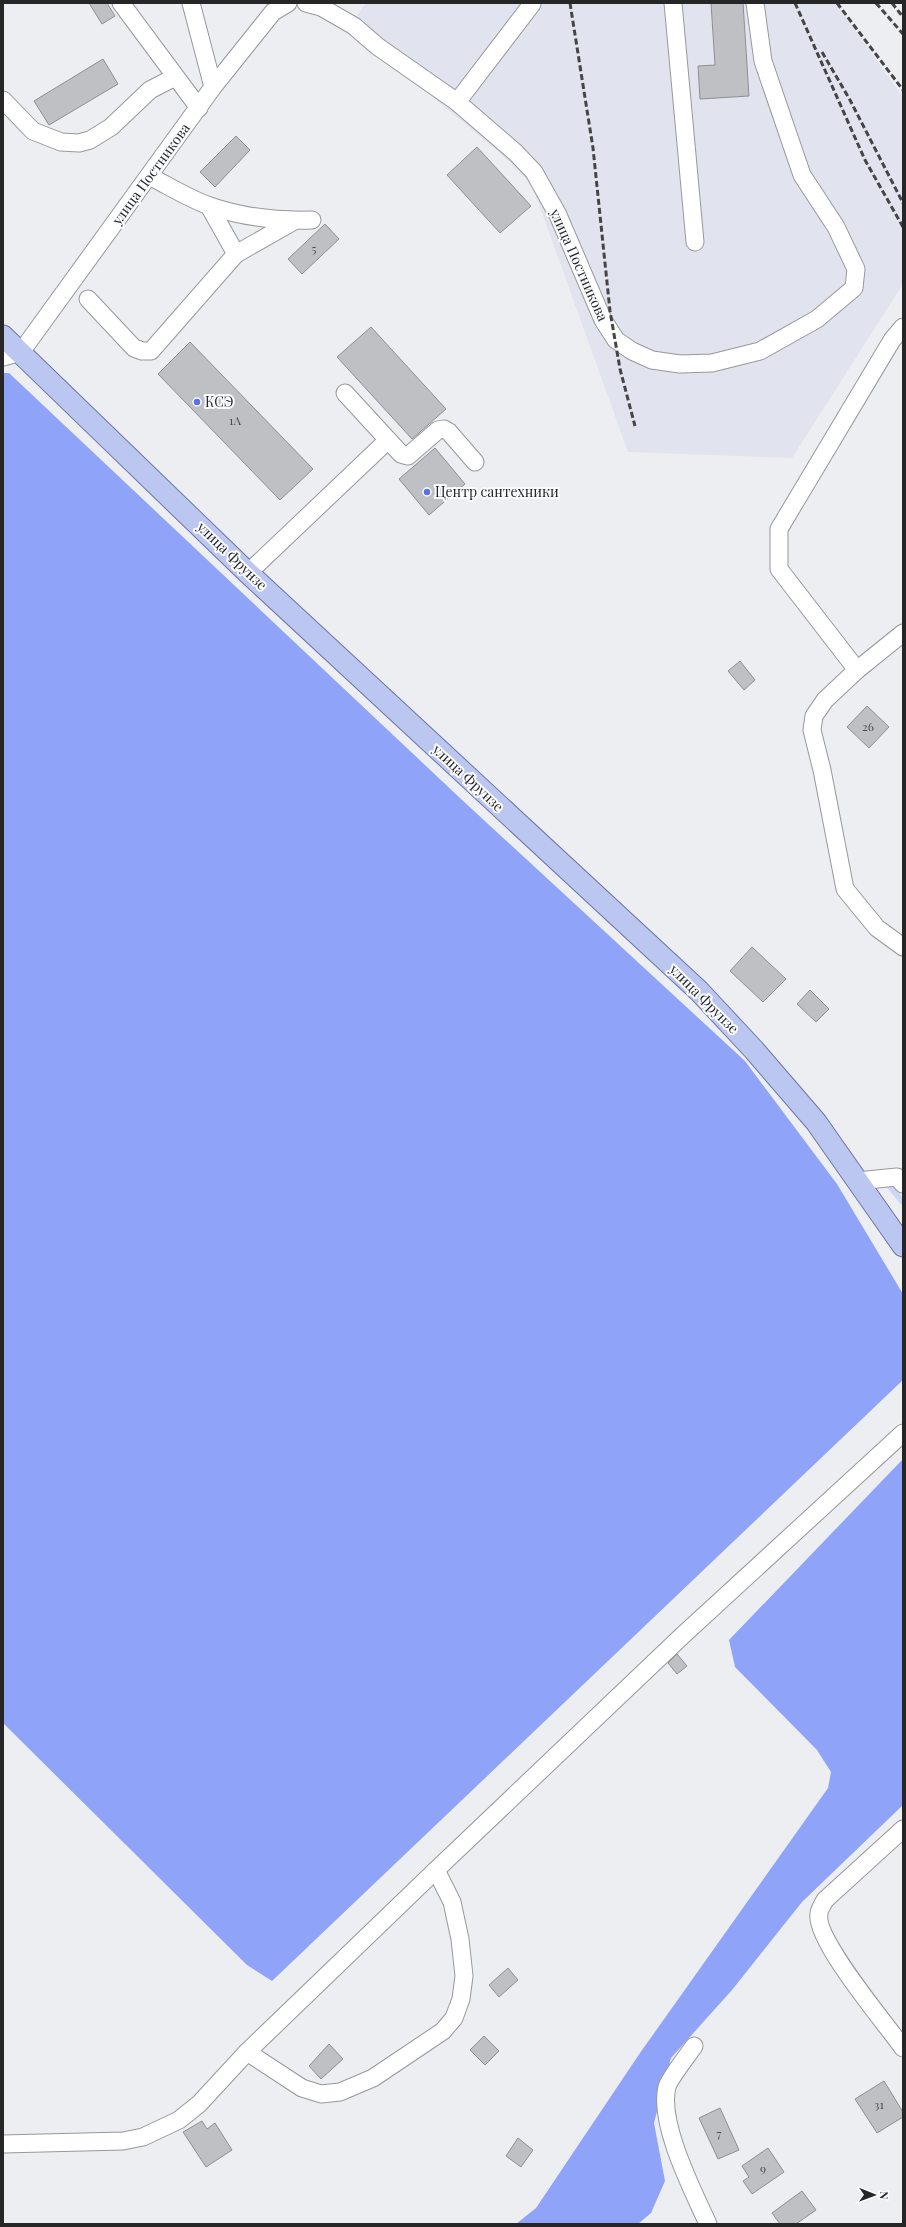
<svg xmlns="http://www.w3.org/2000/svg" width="906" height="2227" viewBox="0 0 906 2227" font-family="'Playfair Display',serif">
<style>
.built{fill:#e1e4ef}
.green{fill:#ccd6f7}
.forest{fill:#8fa4f9}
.building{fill:#bfc0c3;stroke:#8e8f92}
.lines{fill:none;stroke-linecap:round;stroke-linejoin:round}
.minor-casing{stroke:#97989b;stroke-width:19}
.major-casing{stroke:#6a76a4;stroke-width:23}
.minor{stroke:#fff;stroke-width:17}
.major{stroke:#bcc7f1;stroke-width:21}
.rail{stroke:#454546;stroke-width:3;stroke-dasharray:6 3;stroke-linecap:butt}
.poi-dot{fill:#5c70e7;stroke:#fbfcff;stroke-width:1.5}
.labels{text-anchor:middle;stroke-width:4;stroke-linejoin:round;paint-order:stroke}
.number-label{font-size:12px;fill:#4c4c4e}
.street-label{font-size:14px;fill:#262627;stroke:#fbfcff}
.poi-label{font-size:14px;fill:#262627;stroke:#fbfcff;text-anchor:start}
</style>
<rect width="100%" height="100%" fill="#edeef1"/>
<!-- built -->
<polygon class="built" points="366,3 836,3 903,97 903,284 792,458 628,452 532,185 499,152 358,35 347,29"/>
<!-- green -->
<polygon class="green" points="892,1184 903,1198 903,1207 885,1185"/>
<!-- forest -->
<g class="forest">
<polygon points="3,373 9,373 461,799 745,1061 837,1184 903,1294 903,1380 272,1981 247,1965 3,1723"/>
<polygon points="903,1459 903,1805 802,1902 732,1990 671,2058 654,2123 665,2181 651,2213 638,2224 516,2224 536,2208 640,2053 828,1788 831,1772 817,1750 735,1667 729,1640"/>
</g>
<!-- building -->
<g class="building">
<polygon points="89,3 107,3 115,16 102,24"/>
<polygon points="711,3 743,3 749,96 700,99 698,66 715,65"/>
<polygon points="103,59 118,84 49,125 34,101"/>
<polygon points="236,136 250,150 215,187 200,172"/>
<polygon points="477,147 531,206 500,233 447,175"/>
<polygon points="325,224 339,239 302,274 288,259"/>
<polygon points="371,327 446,409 412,439 337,357"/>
<polygon points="190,342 313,469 280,500 158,374"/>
<polygon points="435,448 465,484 429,515 399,479"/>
<polygon points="740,661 755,680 744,690 728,671"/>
<polygon points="867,706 889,727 869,748 847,727"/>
<polygon points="752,947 786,979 763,1002 730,971"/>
<polygon points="810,990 829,1009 816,1022 797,1004"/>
<polygon points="677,1654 687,1666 677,1674 668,1663"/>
<polygon points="508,1968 518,1980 499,1997 489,1985"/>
<polygon points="484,2036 499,2051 485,2065 470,2050"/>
<polygon points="329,2044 343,2059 321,2079 309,2066"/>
<polygon points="884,2081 903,2112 903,2117 877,2133 855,2099"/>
<polygon points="720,2108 739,2150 718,2159 699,2118"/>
<polygon points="202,2121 207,2129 215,2123 232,2150 206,2167 183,2132"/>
<polygon points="518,2138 533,2150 521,2167 506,2156"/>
<polygon points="768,2148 784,2172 752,2194 743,2181 749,2177 742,2166"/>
<polygon points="802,2191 816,2210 796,2224 780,2224 772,2213"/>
</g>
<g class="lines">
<defs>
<g id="minor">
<polyline points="121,3 199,108"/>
<polyline points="191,3 213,87"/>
<polyline points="306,3 321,7 354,26 377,46 457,102 516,153 534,172 558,215 603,320 616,340 632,351 652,360 680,364 712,363 760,351 817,319 854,288 856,269 836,227 802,175 763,61 755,3"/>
<polyline points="673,3 695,242"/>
<polyline points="3,100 33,131 61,142 79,143 90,140 111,127 150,90 175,77"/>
<polyline points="457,102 532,4"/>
<path d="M149,176C169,186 189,199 210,206C242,217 279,221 312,220"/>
<polyline points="209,206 236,254"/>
<polyline points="88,299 134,348 142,351 151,351 236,254 294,221"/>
<polyline points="3,357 21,352 213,87 273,12 288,3"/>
<polyline points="345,393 401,454 408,456 438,430 444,429 449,432 475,462"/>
<polyline points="248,573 388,440"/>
<polyline points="903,633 857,670 825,700 814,716 812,730 822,770 845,889 877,928 903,947"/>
<polyline points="857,670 779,569 779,529 892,340 903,327"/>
<polyline points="857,1181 897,1177 903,1184"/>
<path d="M903,1829L825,1900C823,1904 819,1909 819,1914C814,1939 886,2024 903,2048"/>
<path d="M694,2046C688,2055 669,2079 667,2087C658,2123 693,2191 708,2224"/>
<polyline points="247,2052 302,2088 321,2094 340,2092 373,2078 443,2031 454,2018 461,1999 464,1976 460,1939 452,1902 436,1870"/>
<polyline points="3,2144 123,2141 143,2137 179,2120 199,2104 247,2052 436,1870 682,1636 903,1433"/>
</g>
<polyline id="major" points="3,336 248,573 699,991 754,1050 816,1122 903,1246"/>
</defs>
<!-- minor casing -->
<use href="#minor" class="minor-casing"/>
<!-- major casing -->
<use href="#major" class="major-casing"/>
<!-- minor -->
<use href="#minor" class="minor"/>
<!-- major -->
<use href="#major" class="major"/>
<!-- rail -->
<g class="rail">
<polyline points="570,3 593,148 610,311 620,369 635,426"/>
<polyline points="795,3 865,160 903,227"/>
<polyline points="837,3 903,90"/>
<polyline points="876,3 903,34"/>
<polyline points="892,3 903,17"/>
<polyline points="822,52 850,100 903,203"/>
</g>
</g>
<!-- markers -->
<g class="poi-dot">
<circle cx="197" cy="402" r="4"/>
<circle cx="427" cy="492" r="4"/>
</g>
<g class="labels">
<!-- number labels -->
<g class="number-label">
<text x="314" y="253">5</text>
<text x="235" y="425">1А</text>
<text x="868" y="731">26</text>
<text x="879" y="2109">31</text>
<text x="719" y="2138">7</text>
<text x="763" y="2173">9</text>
</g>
<!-- street labels -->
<g class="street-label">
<text transform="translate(151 174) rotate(-54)" y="5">улица Постникова</text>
<text transform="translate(579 265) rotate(66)" y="5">улица Постникова</text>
<text transform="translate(232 556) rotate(44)" y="5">улица Фрунзе</text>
<text transform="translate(468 778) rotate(43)" y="5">улица Фрунзе</text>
<text transform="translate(704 999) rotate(45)" y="5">улица Фрунзе</text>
</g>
<!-- poi labels -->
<g class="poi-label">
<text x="205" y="407">КСЭ</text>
<text x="435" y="497">Центр сантехники</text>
</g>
</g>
<!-- border -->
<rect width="906" height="2227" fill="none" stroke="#262627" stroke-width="8"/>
<!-- north arrow -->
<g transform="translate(874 2195) rotate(91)" stroke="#fbfcff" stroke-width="3" paint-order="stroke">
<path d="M0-3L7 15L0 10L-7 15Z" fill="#262627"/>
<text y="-6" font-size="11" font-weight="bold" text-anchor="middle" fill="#262627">N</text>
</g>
</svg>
